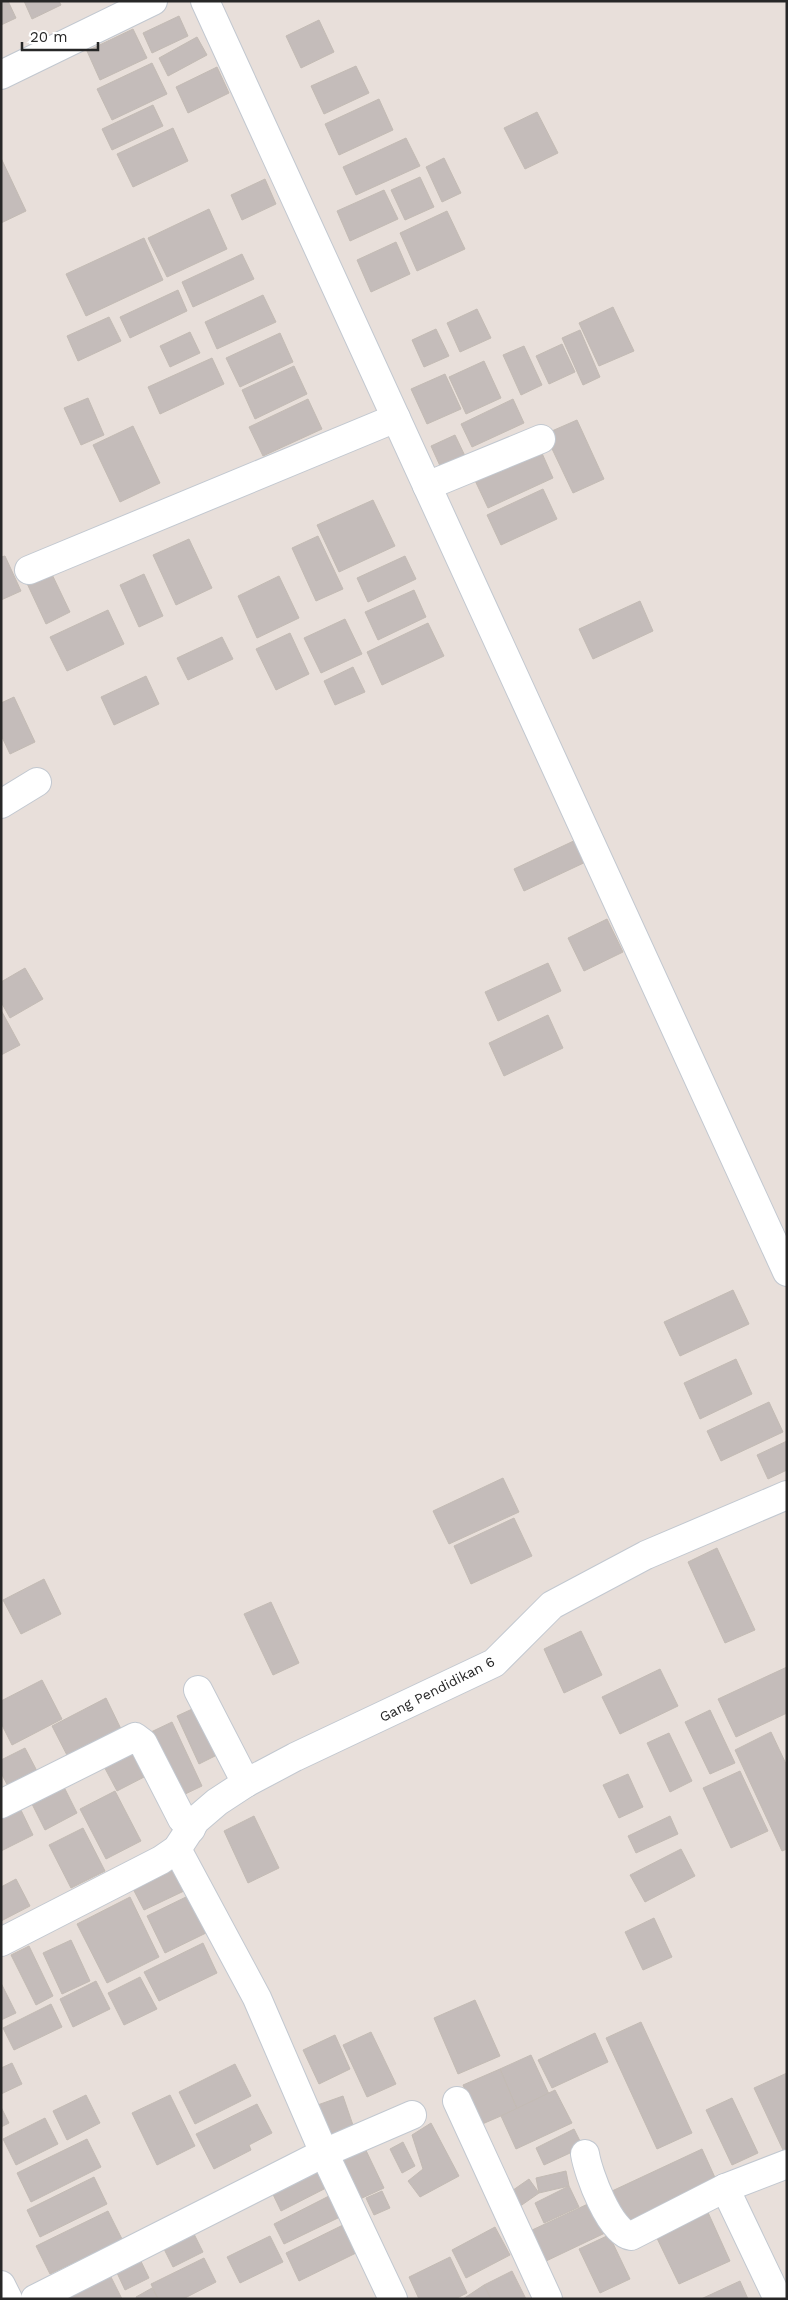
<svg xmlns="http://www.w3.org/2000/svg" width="788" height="2300" viewBox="0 0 788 2300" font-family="'Work Sans',sans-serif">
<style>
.building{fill:#c4bcba;stroke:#c3bbb4}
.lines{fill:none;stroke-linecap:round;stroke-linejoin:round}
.street-casing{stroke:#c2c8d0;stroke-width:30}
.street{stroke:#fff;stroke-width:28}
.labels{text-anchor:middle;stroke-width:5;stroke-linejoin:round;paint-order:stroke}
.street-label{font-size:14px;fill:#272727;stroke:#fff}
</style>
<rect width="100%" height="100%" fill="#e8dfda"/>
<!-- building -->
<g class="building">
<polygon points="1,1 8,1 16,18 1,25"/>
<polygon points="24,1 59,1 61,5 32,19"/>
<polygon points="179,16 188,36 152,53 143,33"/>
<polygon points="319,20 334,52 301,68 286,36"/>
<polygon points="133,29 147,58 100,80 87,51"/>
<polygon points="197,37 207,55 168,76 159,58"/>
<polygon points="152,63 167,94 112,120 97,89"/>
<polygon points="356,66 369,93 324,114 311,86"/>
<polygon points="217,67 229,93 188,113 176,87"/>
<polygon points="379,99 393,130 339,155 325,124"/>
<polygon points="153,105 163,126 112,150 102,129"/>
<polygon points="537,112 558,153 525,169 504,128"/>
<polygon points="173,128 188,161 133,187 117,154"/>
<polygon points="406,138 420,166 356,195 343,167"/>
<polygon points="1,158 26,211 1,223"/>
<polygon points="444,158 461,193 442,202 426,167"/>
<polygon points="420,177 434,207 405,220 391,190"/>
<polygon points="265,179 276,204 242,220 231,195"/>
<polygon points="384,190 398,219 350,241 337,211"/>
<polygon points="209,209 227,249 167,277 148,238"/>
<polygon points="447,211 465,249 417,271 400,233"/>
<polygon points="144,238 163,280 86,316 66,274"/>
<polygon points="396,242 410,274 371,292 357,260"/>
<polygon points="242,254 254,279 193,307 182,282"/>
<polygon points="178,290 187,311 130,338 120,317"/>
<polygon points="263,295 276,322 217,349 205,322"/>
<polygon points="613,307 634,351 599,366 579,323"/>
<polygon points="477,309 491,338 460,352 447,323"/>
<polygon points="109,317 121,341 78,361 67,336"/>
<polygon points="436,329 449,356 424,367 412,340"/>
<polygon points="580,330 600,377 583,385 562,338"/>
<polygon points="190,332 200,353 170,367 160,346"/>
<polygon points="280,333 293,362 240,387 226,358"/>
<polygon points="562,344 575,372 549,384 536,356"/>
<polygon points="524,346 542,385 521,395 503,355"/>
<polygon points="212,358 224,384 160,414 148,387"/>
<polygon points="484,361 501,398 466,414 449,377"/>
<polygon points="294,366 307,394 255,419 242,390"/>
<polygon points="445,374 461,409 427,424 411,389"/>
<polygon points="88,398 104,435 81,445 64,408"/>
<polygon points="308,399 322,429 263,456 249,427"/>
<polygon points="513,399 524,423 472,447 461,424"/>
<polygon points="577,420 604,479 573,493 545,434"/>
<polygon points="133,426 160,483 120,502 93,445"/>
<polygon points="455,435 465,456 441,468 431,446"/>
<polygon points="537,442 553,478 488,508 471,472"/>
<polygon points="543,489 557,519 501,545 487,515"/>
<polygon points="373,500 395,546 339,572 317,525"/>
<polygon points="318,536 343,589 316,601 292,548"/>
<polygon points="189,539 212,588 176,605 153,555"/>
<polygon points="5,556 21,591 1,600 1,557"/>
<polygon points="405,556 416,579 368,602 357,578"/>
<polygon points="48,566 70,612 46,624 24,577"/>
<polygon points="144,574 163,616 139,627 120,585"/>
<polygon points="279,576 299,618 257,638 238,596"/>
<polygon points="414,590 426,617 378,640 365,612"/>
<polygon points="640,601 653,631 593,659 579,629"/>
<polygon points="108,610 124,644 67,671 50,637"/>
<polygon points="345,619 362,654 321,673 304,638"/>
<polygon points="428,623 444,656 382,685 367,652"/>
<polygon points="290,633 309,674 276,690 256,649"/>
<polygon points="222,637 233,659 188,680 177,658"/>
<polygon points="353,667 365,692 335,705 324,681"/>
<polygon points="146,676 159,704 114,725 101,697"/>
<polygon points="14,697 35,742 10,754 1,735 1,703"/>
<polygon points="580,838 590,860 524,891 514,869"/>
<polygon points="607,919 623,952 584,971 568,938"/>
<polygon points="548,963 561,991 498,1021 485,992"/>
<polygon points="25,968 43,999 10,1018 1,1002 1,982"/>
<polygon points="1,1010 20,1045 1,1055"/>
<polygon points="548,1015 563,1048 504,1076 489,1043"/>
<polygon points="733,1290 749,1324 680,1356 664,1322"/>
<polygon points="736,1359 752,1394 700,1419 684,1383"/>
<polygon points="769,1402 783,1432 721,1461 707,1431"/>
<polygon points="787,1441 787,1470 768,1479 757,1455"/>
<polygon points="503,1478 519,1512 449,1544 433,1511"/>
<polygon points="514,1518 532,1556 471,1584 454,1546"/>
<polygon points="717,1548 755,1630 725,1643 688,1562"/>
<polygon points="44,1579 61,1614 21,1634 3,1600"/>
<polygon points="271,1602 299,1663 273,1675 244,1614"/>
<polygon points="581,1631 602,1675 564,1693 544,1649"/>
<polygon points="787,1667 787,1713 736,1737 718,1699"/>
<polygon points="660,1669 678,1706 620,1734 602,1697"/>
<polygon points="42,1680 62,1719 12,1745 1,1723 1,1701"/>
<polygon points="106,1698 122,1731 69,1759 52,1726"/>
<polygon points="201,1705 223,1752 199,1764 177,1716"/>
<polygon points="710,1710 735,1763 710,1774 685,1722"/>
<polygon points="172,1722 202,1786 181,1796 151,1732"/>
<polygon points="771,1732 787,1766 787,1849 782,1851 735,1750"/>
<polygon points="669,1733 692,1781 670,1792 647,1743"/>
<polygon points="132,1743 148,1775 117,1791 100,1759"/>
<polygon points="25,1748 38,1773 9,1788 1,1773 1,1760"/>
<polygon points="740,1771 768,1831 731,1848 703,1788"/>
<polygon points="628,1774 643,1807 619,1818 603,1785"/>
<polygon points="60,1779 77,1813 45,1830 28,1796"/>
<polygon points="115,1791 141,1841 106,1859 80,1809"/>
<polygon points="18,1804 33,1835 1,1851 1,1813"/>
<polygon points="254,1816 279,1868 248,1883 224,1831"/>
<polygon points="670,1816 678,1834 636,1853 628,1836"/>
<polygon points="83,1828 105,1871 71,1888 49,1845"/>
<polygon points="681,1849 695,1876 645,1902 630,1875"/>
<polygon points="172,1865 184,1891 144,1910 131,1885"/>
<polygon points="16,1879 30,1906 1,1921 1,1887"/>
<polygon points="188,1896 206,1933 165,1953 147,1916"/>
<polygon points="130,1897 159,1957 107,1983 77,1924"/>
<polygon points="654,1918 672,1957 643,1970 625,1932"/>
<polygon points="71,1940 90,1981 62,1994 43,1953"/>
<polygon points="203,1943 217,1973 159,2001 144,1972"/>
<polygon points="29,1946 53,1996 36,2005 11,1955"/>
<polygon points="140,1977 157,2009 124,2025 108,1993"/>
<polygon points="96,1981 110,2009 73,2027 60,1999"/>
<polygon points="1,1983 16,2013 1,2020"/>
<polygon points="475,2000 500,2056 458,2074 434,2018"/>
<polygon points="51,2004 62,2027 14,2050 3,2028"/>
<polygon points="641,2022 692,2133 657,2149 606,2038"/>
<polygon points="371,2032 396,2084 367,2097 343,2045"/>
<polygon points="595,2033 608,2062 552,2088 538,2060"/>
<polygon points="335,2035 350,2069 319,2084 303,2050"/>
<polygon points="531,2055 549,2094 517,2109 500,2069"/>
<polygon points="12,2063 22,2084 1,2094 1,2068"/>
<polygon points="235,2064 251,2096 195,2124 179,2092"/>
<polygon points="500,2069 517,2109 480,2125 463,2085"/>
<polygon points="787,2073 787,2148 783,2150 754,2088"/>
<polygon points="555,2090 572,2123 516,2149 501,2116"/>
<polygon points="86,2095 100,2123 67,2140 53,2111"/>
<polygon points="170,2095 195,2146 157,2165 132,2113"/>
<polygon points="343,2096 355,2131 325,2142 312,2107"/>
<polygon points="732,2098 758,2153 732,2165 706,2110"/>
<polygon points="257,2104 272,2133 249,2145 251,2150 214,2169 196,2134"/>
<polygon points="1,2107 9,2123 1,2127"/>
<polygon points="45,2118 58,2144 16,2165 3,2139"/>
<polygon points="431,2123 459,2176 420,2197 408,2181 423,2169 412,2135"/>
<polygon points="574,2129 583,2147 544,2165 536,2148"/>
<polygon points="87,2139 101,2167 31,2202 17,2173"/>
<polygon points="361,2140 384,2188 360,2199 337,2152"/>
<polygon points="403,2142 415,2166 402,2173 390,2149"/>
<polygon points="702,2149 717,2182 627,2224 612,2191"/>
<polygon points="315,2161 328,2187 281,2211 268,2184"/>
<polygon points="566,2171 569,2186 539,2193 536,2178"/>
<polygon points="94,2177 107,2204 40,2237 27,2210"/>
<polygon points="529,2179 539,2193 516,2209 506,2195"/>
<polygon points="569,2186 579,2207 544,2223 535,2203"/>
<polygon points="382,2191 390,2208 374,2215 366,2198"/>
<polygon points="329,2196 340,2217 284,2244 274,2224"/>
<polygon points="590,2203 605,2233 544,2262 530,2231"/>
<polygon points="706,2208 730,2261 679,2284 654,2232"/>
<polygon points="108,2211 122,2239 50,2274 36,2246"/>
<polygon points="189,2224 203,2252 173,2267 159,2239"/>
<polygon points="343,2225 356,2253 299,2281 286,2253"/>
<polygon points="495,2227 510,2255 466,2278 452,2250"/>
<polygon points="609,2235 630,2279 600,2293 579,2249"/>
<polygon points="270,2236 283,2262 240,2283 227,2257"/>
<polygon points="136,2251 149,2278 125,2290 112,2262"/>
<polygon points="450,2257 467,2293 455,2299 419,2299 409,2277"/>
<polygon points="204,2258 216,2282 183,2299 158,2299 151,2284"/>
<polygon points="106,2267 122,2299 52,2299"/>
<polygon points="512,2271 526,2299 491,2299 484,2285"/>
<polygon points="740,2281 748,2299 701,2299"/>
<polygon points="484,2285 491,2299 463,2299"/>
<polygon points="152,2288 158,2299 137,2299 136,2297"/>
</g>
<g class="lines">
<defs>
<g id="street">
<polyline points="205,1 787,1272"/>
<polyline points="1,75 153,1"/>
<polyline points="427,486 541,439"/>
<polyline points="29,570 396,418"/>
<polyline points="1,804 37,782"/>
<polyline points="198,1690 246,1783"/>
<polyline points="1,1804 135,1737 143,1743 182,1819 191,1829"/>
<polyline points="177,1849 257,1998 324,2153 393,2299"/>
<polyline points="1,1942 161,1860 177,1849 196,1820 217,1802 246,1783 295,1757 494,1663 552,1605 646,1555 787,1495"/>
<polyline points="457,2101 548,2299"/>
<path d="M585,2154C588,2173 610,2233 631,2236L725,2188L787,2164"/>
<polyline points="725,2188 778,2299"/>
<polyline points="1,2285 8,2299"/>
<polyline points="35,2299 324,2153 412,2115"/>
</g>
</defs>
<!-- street casing -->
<use href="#street" class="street-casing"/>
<!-- street -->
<use href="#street" class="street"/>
</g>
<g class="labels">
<!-- street labels -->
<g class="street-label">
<text transform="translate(437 1689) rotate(-27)" y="5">Gang Pendidikan 6</text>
</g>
</g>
<!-- border -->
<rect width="788" height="2300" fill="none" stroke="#272727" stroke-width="5"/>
<!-- scale -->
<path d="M22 42v8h76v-8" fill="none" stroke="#272727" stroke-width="2.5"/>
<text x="30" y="42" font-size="15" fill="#272727" stroke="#ffffff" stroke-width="4" paint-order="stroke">20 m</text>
</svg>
